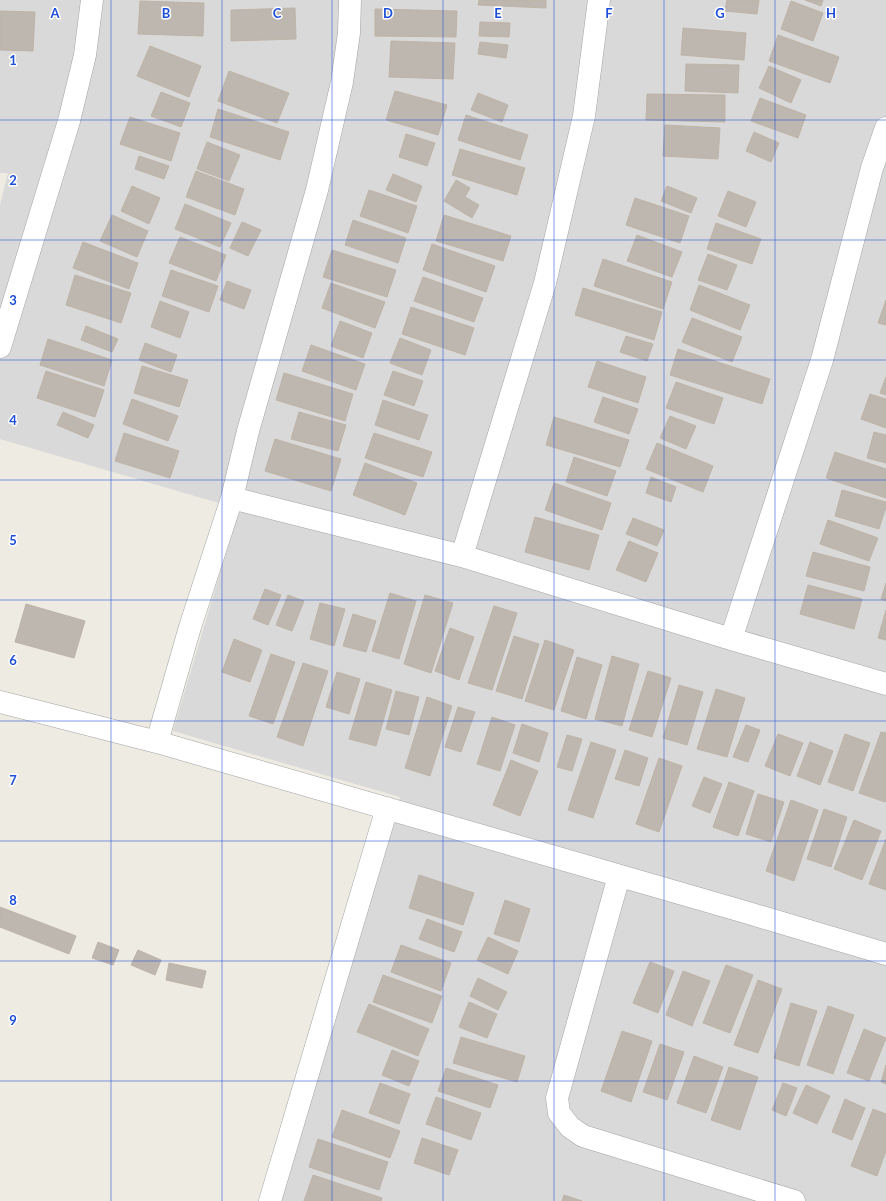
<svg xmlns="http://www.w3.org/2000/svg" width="886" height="1201" viewBox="0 0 886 1201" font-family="Lato,sans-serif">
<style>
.residential{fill:#dad9d9}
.building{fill:#bdb7af;stroke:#beb3a6}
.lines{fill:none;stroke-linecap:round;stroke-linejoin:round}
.street-casing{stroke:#a3a3a3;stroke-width:23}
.street{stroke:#fff;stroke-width:22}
.grid{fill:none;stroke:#1d4ed8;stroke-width:1;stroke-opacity:0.55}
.grid-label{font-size:13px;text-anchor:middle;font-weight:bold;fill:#1d4ed8;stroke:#fff;stroke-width:3;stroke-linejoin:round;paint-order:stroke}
</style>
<rect width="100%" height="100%" fill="#edebe2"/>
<path class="residential" d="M0,0H886V1201H281L400,797L173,731L239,509L0,439V205L8,173H0Z"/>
<path class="building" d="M479,0H546V8L478,5Z
M727,0H759L757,14L725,11Z
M805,0H823L821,6Z
M140,1L204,3L203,36L138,34Z
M791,1L823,13L813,41L781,29Z
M295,8L296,39L231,41V10Z
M375,9L457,11L456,37L375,36Z
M0,11L35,12L33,51L0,50Z
M480,22L510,23L509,37L479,36Z
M683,28L746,33L744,60L681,55Z
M778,35L839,57L830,83L769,61Z
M391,41L455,43L453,79L389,77Z
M480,42L508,45L506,58L478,54Z
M150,46L201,66L189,97L137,76Z
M686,64L739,65L738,93L685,91Z
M769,66L801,80L791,103L759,88Z
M229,71L289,93L277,123L218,101Z
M395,91L447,105L438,135L386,120Z
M161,92L190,103L181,127L151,116Z
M478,93L508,105L502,122L471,110Z
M647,94L725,95V122L646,120Z
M760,98L806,115L798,138L751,121Z
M218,109L289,132L280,160L210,137Z
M466,115L528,135L520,160L458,140Z
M130,117L180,133L171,161L120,144Z
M665,125L720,128L718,159L663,156Z
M754,132L779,143L771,162L746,151Z
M406,134L435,143L427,166L399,157Z
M207,142L240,155L229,181L197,169Z
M460,149L525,168L517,195L452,175Z
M139,156L169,166L164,179L135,169Z
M196,171L244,189L235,215L186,197Z
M393,174L422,186L416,202L386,190Z
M456,180L470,188L465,197L479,205L472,218L444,201Z
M132,186L160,198L149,224L121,211Z
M667,186L697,198L691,213L661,201Z
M369,190L417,206L408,233L360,216Z
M728,191L756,202L746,227L718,216Z
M635,198L689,216L680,243L626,225Z
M185,204L231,223L220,247L175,229Z
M112,215L148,231L137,257L100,241Z
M444,215L511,236L503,261L436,241Z
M353,220L406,238L398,263L345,245Z
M242,222L261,230L248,256L230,248Z
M716,223L761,239L752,264L707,249Z
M637,235L682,252L672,277L627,261Z
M180,237L226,255L216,281L169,263Z
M83,242L138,263L129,289L73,268Z
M432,244L495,266L486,292L423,270Z
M332,250L396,270L387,297L323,277Z
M708,254L737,265L727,290L698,280Z
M603,259L672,282L663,309L594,286Z
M171,270L218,286L209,312L162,296Z
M75,275L131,293L121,323L66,305Z
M423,277L483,298L474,322L414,301Z
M227,281L251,290L244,309L220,300Z
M331,283L385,302L375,328L322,308Z
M699,285L750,305L740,330L690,310Z
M583,288L662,312L654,340L575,315Z
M886,300V325L878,323Z
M160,301L189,312L180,338L151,327Z
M411,307L474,328L465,355L402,334Z
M692,318L742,337L732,362L682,342Z
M340,321L372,333L363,358L331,346Z
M86,326L118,339L112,352L81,340Z
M626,336L653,344L647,361L620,352Z
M400,338L431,350L422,375L390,363Z
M48,339L112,360L104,386L40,365Z
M145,343L177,355L171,372L139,360Z
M311,345L365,364L356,390L302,371Z
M678,349L770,379L762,404L670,375Z
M597,361L646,377L638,403L588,387Z
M142,366L188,380L179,407L134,393Z
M46,371L104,390L95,417L37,398Z
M393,371L423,381L414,406L384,395Z
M284,373L353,394L345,421L276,400Z
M886,377V395L880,393Z
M676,382L723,398L714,424L666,408Z
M870,394L886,399V428L861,419Z
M603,397L638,409L629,434L594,422Z
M132,399L178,416L168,441L123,424Z
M383,400L428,415L419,440L375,425Z
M63,412L94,425L88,438L57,425Z
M299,412L346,425L338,451L291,439Z
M670,416L696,426L686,449L660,438Z
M554,417L629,440L620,467L546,445Z
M874,432L886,435V463L867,458Z
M124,433L179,451L170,478L115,461Z
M374,433L432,452L423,477L365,458Z
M275,439L341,459L331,491L265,471Z
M657,443L713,466L703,492L646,469Z
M835,452L886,469V498L826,478Z
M574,457L616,471L607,496L566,482Z
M365,463L417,483L405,515L353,495Z
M651,477L676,487L671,502L646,493Z
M554,483L611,503L602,530L545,510Z
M842,490L886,502V507L879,529L835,516Z
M535,517L599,535L589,570L525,552Z
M633,518L664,530L657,546L626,534Z
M828,520L878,538L869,561L820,544Z
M629,541L658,553L646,582L616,570Z
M813,552L870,567L864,591L806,576Z
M886,583V601L881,599Z
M808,585L862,599L854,629L800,614Z
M265,589L281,595L268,625L253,619Z
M390,593L416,601L399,659L372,651Z
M288,595L304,601L292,631L276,625Z
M425,595L453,603L431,673L404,664Z
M320,603L345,609L334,646L310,639Z
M26,604L85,621L74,658L15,642Z
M494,606L517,613L492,690L468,683Z
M886,610V640L878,638Z
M353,614L376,621L366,652L343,646Z
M450,628L474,637L459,680L435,671Z
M514,636L539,644L522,699L496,691Z
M234,639L262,650L250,682L222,672Z
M545,640L574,650L554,710L525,701Z
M271,654L295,662L273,724L249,716Z
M612,656L639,664L622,726L595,719Z
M577,657L602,665L586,719L561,711Z
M303,663L328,671L303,746L277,737Z
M648,671L671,678L652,737L629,730Z
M337,672L360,679L349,714L326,707Z
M366,682L392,690L376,746L349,739Z
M679,685L703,692L687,745L663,738Z
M716,689L745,698L727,757L697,749Z
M396,691L419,697L409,735L386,729Z
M427,697L452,706L430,776L405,768Z
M458,707L475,712L461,752L445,747Z
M492,717L515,725L500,771L477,764Z
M522,724L548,733L539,762L513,753Z
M746,725L760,730L748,762L733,757Z
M881,732L886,733V800L885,802L859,793Z
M778,734L803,743L790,776L765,766Z
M845,734L870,743L853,791L828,782Z
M567,735L582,739L572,771L557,767Z
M591,742L616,750L593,818L568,810Z
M810,742L833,751L820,785L797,776Z
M625,750L648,758L639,786L615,779Z
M659,758L682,766L659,832L636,824Z
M511,760L538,771L520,816L493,805Z
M704,777L722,784L710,813L692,806Z
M729,782L754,791L738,836L713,827Z
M758,794L784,802L771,842L746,834Z
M791,800L818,810L794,881L766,871Z
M824,809L847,817L831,867L807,859Z
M854,820L881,831L862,880L834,869Z
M886,839V890L869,884Z
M419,875L474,893L463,925L409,908Z
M505,900L530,909L519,942L494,934Z
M0,907L76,936L69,954L0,927Z
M427,919L462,932L454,952L419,939Z
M488,937L518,951L508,974L477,960Z
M98,942L119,950L113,965L92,958Z
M401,945L451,963L441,991L391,972Z
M138,950L161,960L155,975L131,965Z
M650,962L674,971L658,1013L633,1003Z
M169,963L206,971L202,988L166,980Z
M726,965L753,975L730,1033L703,1023Z
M683,971L710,981L692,1026L666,1015Z
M383,975L442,996L432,1023L373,1002Z
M478,978L507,992L498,1010L470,996Z
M758,980L782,989L758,1053L734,1045Z
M469,1002L497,1014L487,1038L459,1027Z
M791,1003L817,1011L799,1066L774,1058Z
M369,1004L429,1029L418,1056L357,1032Z
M828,1006L854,1015L833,1074L807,1065Z
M864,1029L886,1038L869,1081L847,1073Z
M622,1031L652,1041L631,1102L601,1091Z
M461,1037L525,1056L517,1082L453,1063Z
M660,1044L684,1052L667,1100L643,1092Z
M392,1050L419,1061L409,1086L382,1075Z
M694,1056L723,1067L706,1113L677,1103Z
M886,1065V1084L881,1082Z
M729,1067L758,1077L740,1130L711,1120Z
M446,1068L498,1085L490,1108L438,1091Z
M380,1083L410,1094L399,1124L369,1113Z
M783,1083L797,1088L786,1116L772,1110Z
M806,1085L830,1096L817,1124L793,1113Z
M436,1097L481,1113L471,1140L426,1124Z
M845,1099L865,1108L852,1140L832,1132Z
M873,1109L886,1114V1151L877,1176L851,1166Z
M342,1110L400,1131L390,1158L332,1137Z
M422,1138L458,1150L449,1175L414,1163Z
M318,1139L388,1162L379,1190L309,1167Z
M313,1175L382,1198L381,1201H304Z
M564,1195L582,1201H562Z"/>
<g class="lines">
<defs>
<path id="street" d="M350,0L349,33L342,82L317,190L248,431L232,498L462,556L731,639L886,684
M0,347L69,121L85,55L92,0
M462,556L545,283L584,116L599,0
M731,639L822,360L872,168L886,128
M0,702L157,742L745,912L886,954
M157,742L190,627L232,498
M619,876L557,1098L559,1113L570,1127L583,1136L794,1201
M270,1201L387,808"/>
</defs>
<use href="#street" class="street-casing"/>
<use href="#street" class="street"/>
</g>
<path class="grid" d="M111,0V1201M222,0V1201M332,0V1201M443,0V1201M554,0V1201M664,0V1201M775,0V1201M0,120H886M0,240H886M0,360H886M0,480H886M0,600H886M0,721H886M0,841H886M0,961H886M0,1081H886"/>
<g class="grid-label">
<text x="55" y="18">A</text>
<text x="166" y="18">B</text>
<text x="277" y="18">C</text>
<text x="388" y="18">D</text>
<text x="498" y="18">E</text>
<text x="609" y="18">F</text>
<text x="720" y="18">G</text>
<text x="831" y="18">H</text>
<text x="13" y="65">1</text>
<text x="13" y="185">2</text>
<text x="13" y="305">3</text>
<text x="13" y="425">4</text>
<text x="13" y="545">5</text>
<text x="13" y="665">6</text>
<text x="13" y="785">7</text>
<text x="13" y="905">8</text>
<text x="13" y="1025">9</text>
</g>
</svg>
